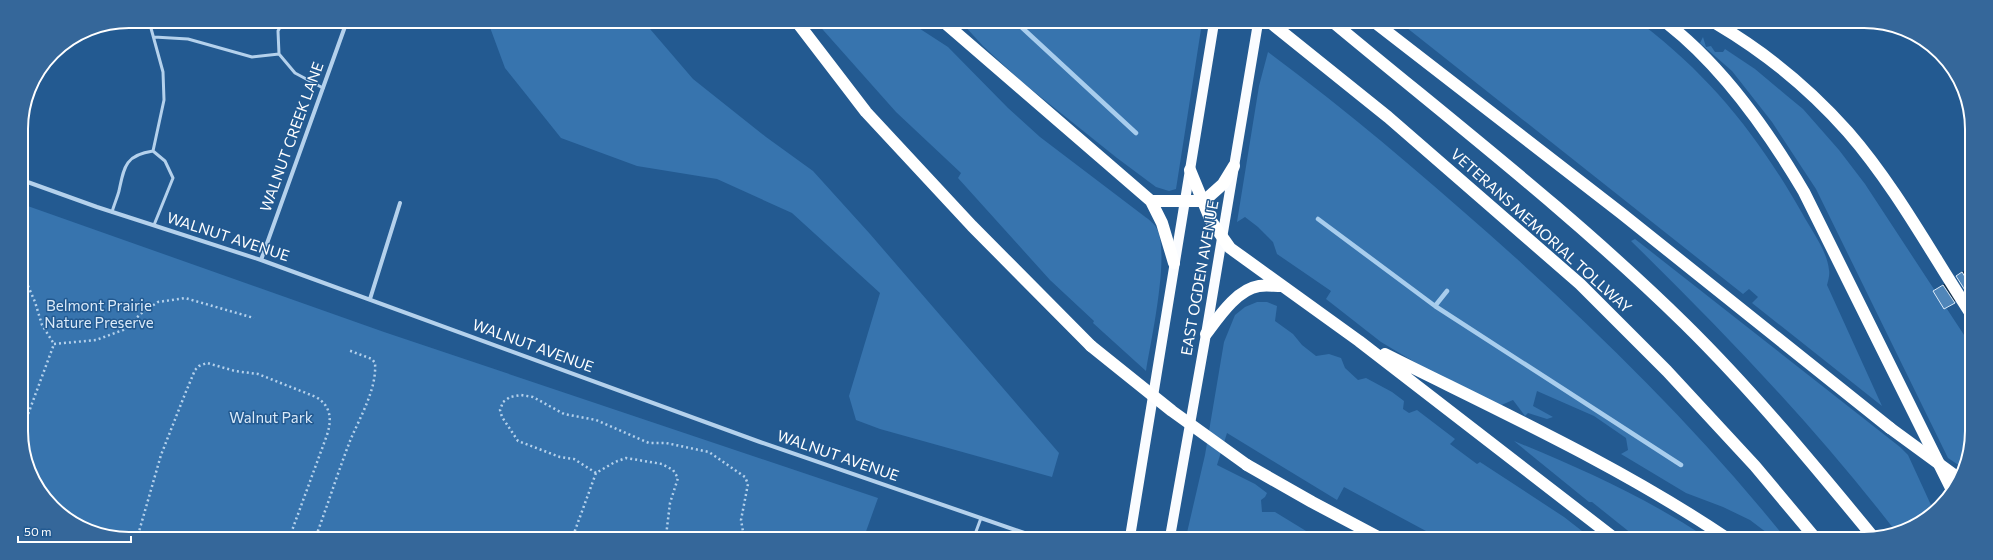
<svg xmlns="http://www.w3.org/2000/svg" width="1993" height="560" viewBox="0 0 1993 560" font-family="Commissioner,sans-serif">
<style>
.green{fill:#3774ae}
.shadow{fill:#0007}
.lines{fill:none;stroke-linecap:round;stroke-linejoin:round}
.stream{stroke:#a8cded;stroke-width:4.5}
.building{fill:#5086b9;stroke:#daeaf9}
.path{stroke:#b4d1ec;stroke-width:2.5;stroke-dasharray:2 3;stroke-linecap:butt}
.lane{stroke:#b4d1ec;stroke-width:3}
.street{stroke:#b4d1ec;stroke-width:4}
.primary{stroke:#fafcff;stroke-width:10}
.highway{stroke:#fff;stroke-width:12}
.highway-bridge{stroke:#fff;stroke-width:12}
.labels{text-anchor:middle;stroke-width:3;stroke-linejoin:round;paint-order:stroke}
.street-label{font-size:15px;fill:#fff;stroke:#235a91}
.park-label{font-size:15px;fill:#daeaf9;stroke:#235a91}
.rim{fill:none;stroke:#fff;stroke-width:2}
</style>
<rect width="100%" height="100%" fill="#235a91"/>
<path class="green" d="M488,22H644L693,79L766,137L813,171L870,234L1059,453L1052,477L880,429L856,420L849,396L880,293L792,213L717,179L637,166L561,138L505,68Z
M816,22L905,23L907,24L911,23L948,47L1008,108L1040,137L1144,216C1148,219 1155,224 1157,229C1170,255 1151,340 1146,371L1093,323L1094,321L1050,280L958,178L961,173L896,112Z
M962,23H1202L1176,189L1169,191L1156,187L1117,158L1022,82L983,46Z
M1402,24H1642C1712,78 1758,136 1802,213C1811,230 1827,250 1829,270C1830,275 1828,281 1827,285L1882,406L1752,303L1758,297L1749,289L1743,294Z
M1703,37L1706,47L1711,46L1715,52H1723L1725,49L1755,69L1786,95L1803,109L1839,150L1865,184L1966,338L1969,344L1968,459L1963,468L1948,458L1816,189L1772,122L1732,71L1700,43Z
M1268,52C1345,109 1418,171 1489,234C1596,329 1697,428 1786,539H1775L1750,520L1723,507L1686,493L1621,454L1628,450L1626,438L1594,416L1537,391L1533,406L1553,417L1547,419L1528,413L1525,416L1513,400L1499,406L1443,379L1381,342L1326,299L1331,291L1277,254L1273,242L1258,227L1245,217L1237,222L1259,86Z
M22,204L384,332L878,498L864,537L101,535L48,502L23,452Z
M1635,239L1900,447L1908,455L1931,505L1936,510L1935,512L1905,531L1897,533C1816,428 1725,333 1631,241Z
M1257,302H1267L1277,306L1275,321L1293,334L1302,345L1316,356L1329,354L1341,358L1345,368L1358,380L1366,378L1392,392L1404,401L1403,409L1409,413L1417,410L1455,439L1450,444L1477,464L1480,462L1564,517L1591,538H1439L1344,487L1337,500L1227,433L1217,465L1255,484L1267,493L1265,497L1261,500L1262,512H1275L1311,534L1335,538L1186,537L1205,455L1224,342L1235,315L1245,307Z
M1514,441C1580,468 1647,498 1707,538H1637L1592,502H1589Z"/>
<path class="shadow" d="M222,21H243L238,26Z
M1967,268L1969,271L1968,293L1957,277Z
M1947,282L1958,299L1954,302L1934,291Z"/>
<g class="lines">
<path class="stream" d="M1017,23L1136,133
M1318,219L1435,306L1681,465
M1435,306L1447,291"/>
</g>
<path class="building" d="M1962,272L1969,283V294L1968,295L1956,276Z
M1943,285L1955,303L1944,309L1933,291Z"/>
<g class="lines">
<path class="path" d="M22,272L35,302L42,325L54,344
M54,344L96,340L123,330L143,312L158,302L185,298L254,318
M23,428L54,344
M596,473L574,459L560,457L518,441L502,417L500,410L503,402L510,397L521,395L533,397L564,414L596,420L649,443H666L709,452L745,477L748,484L741,520L744,537
M138,535L161,455L185,394L195,370L199,366L207,363L235,371L258,374L316,397C331,406 332,419 327,435L290,536
M316,536C328,504 338,472 350,441C360,417 377,389 375,363L372,359L348,350
M573,536L596,473L615,462L626,458L662,464L673,470L678,478L670,503L666,536"/>
<path class="lane" d="M149,21L163,72L164,100L153,151
M154,37L188,39L252,57L279,54L295,73L323,88
M279,54L278,31L283,21
M112,212C114,205 117,198 119,191C124,167 125,155 153,151L165,161L173,178L154,225
M974,537L981,518"/>
<path class="street" d="M22,180L97,207L261,260L760,442L1036,537
M261,260L347,21
M370,299L400,203"/>
<path class="primary" d="M1130,537L1214,23
M1170,537L1206,334L1258,23"/>
<path class="highway" d="M797,22L866,112L972,226L1091,346
M945,23L1151,201L1162,223L1174,263
M1271,23L1388,117L1580,284L1667,371L1755,466L1816,539
M1334,23C1453,122 1575,216 1685,324C1753,391 1814,465 1874,538
M1377,24L1621,213L1890,428
M1668,24C1724,68 1768,131 1804,192L1951,488
M1717,24C1766,53 1810,89 1848,132C1895,186 1930,251 1969,311
M1190,170L1211,221L1230,248L1359,341L1614,538
M1151,201H1204L1223,184L1234,166
M1206,334C1218,318 1237,289 1259,286C1266,285 1274,286 1281,286
M1385,354C1501,412 1620,466 1728,539
M1247,465L1312,502L1380,538"/>
<path class="highway-bridge" d="M1091,346L1172,411L1247,465
M1890,428L1957,477"/>
</g>
<g class="labels">
<g class="street-label">
<text transform="translate(292 137) rotate(-70)" y="5">WALNUT CREEK LANE</text>
<text transform="translate(1541 231) rotate(42)" y="5">VETERANS MEMORIAL TOLLWAY</text>
<text transform="translate(228 237) rotate(18)" y="5">WALNUT AVENUE</text>
<text transform="translate(1200 278) rotate(-80)" y="5">EAST OGDEN AVENUE</text>
<text transform="translate(533 346) rotate(20)" y="5">WALNUT AVENUE</text>
<text transform="translate(838 456) rotate(19)" y="5">WALNUT AVENUE</text>
</g>
<g class="park-label">
<text x="99" y="311">Belmont Prairie<tspan x="99" dy="17">Nature Preserve</tspan></text>
<text x="271" y="423">Walnut Park</text>
</g>
</g>
<path d="M0 0H1993V560H0ZM129 28H1864A101 101 0 0 1 1965 129V431A101 101 0 0 1 1864 532H129A101 101 0 0 1 28 431V129A101 101 0 0 1 129 28Z" fill="#35679a" fill-rule="evenodd"/>
<path class="rim" d="M129 28H1864A101 101 0 0 1 1965 129V431A101 101 0 0 1 1864 532H129A101 101 0 0 1 28 431V129A101 101 0 0 1 129 28Z"/>
<path d="M18 536v6h113v-6" fill="none" stroke="#ffffff" stroke-width="2"/>
<text x="24" y="536" font-size="12" fill="#ffffff" stroke="#235a91" stroke-width="3" paint-order="stroke">50 m</text>
</svg>
